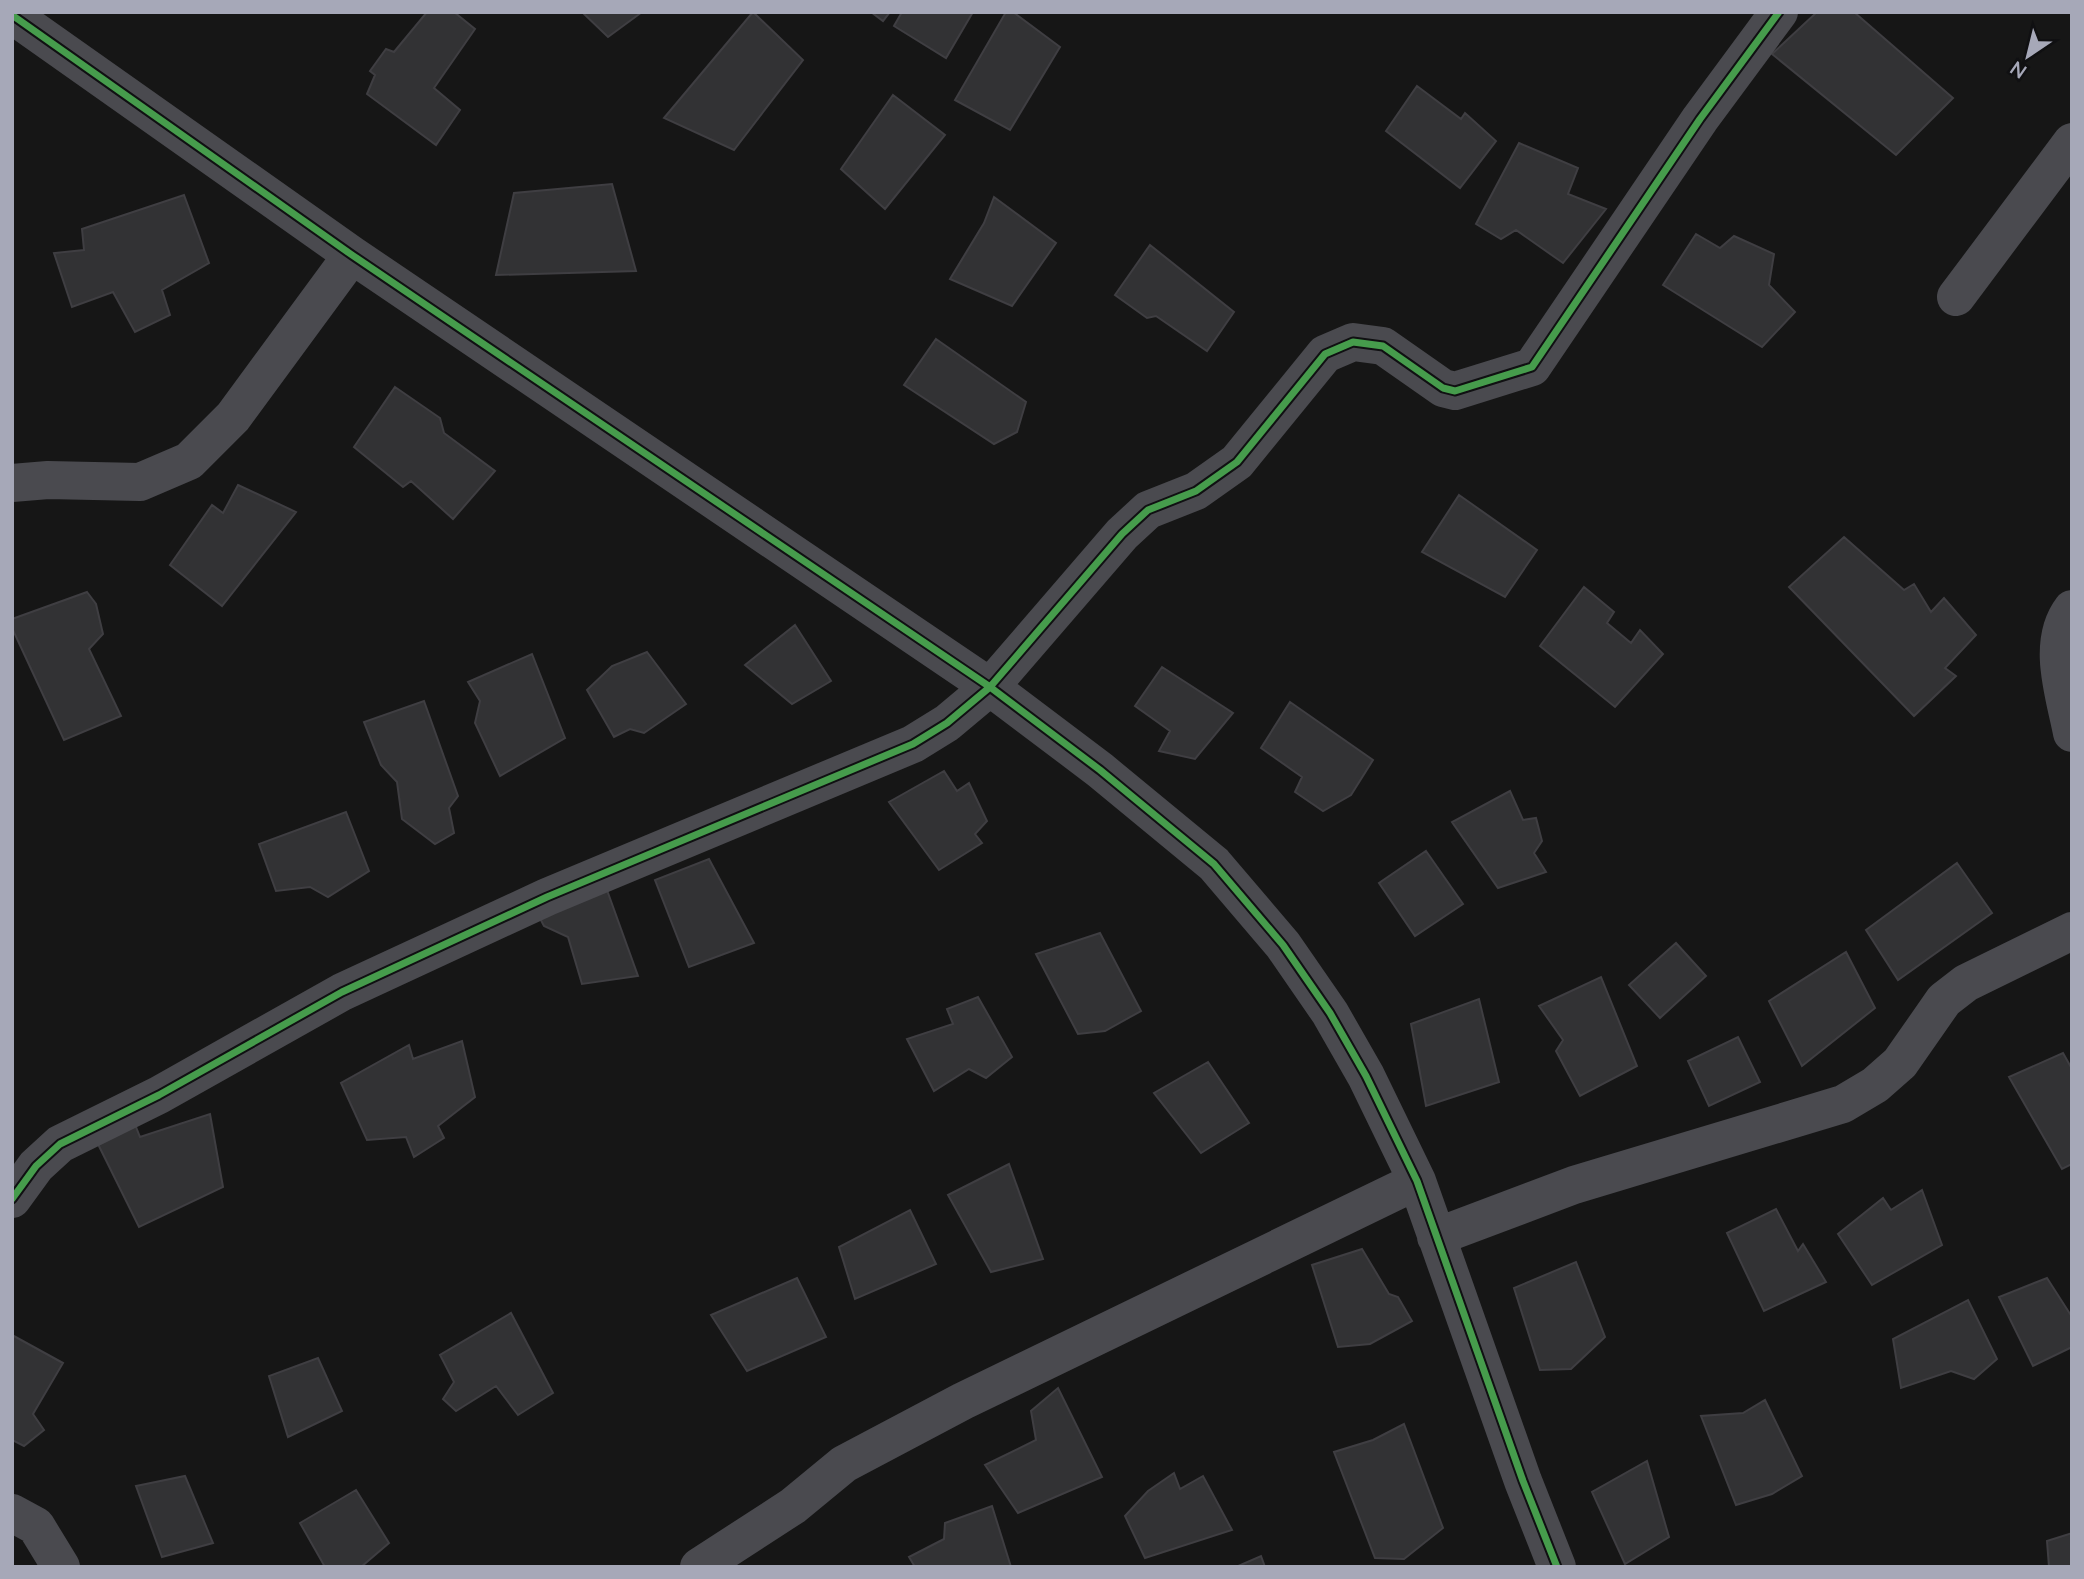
<svg xmlns="http://www.w3.org/2000/svg" width="2084" height="1579" viewBox="0 0 2084 1579" font-family="Lato,sans-serif">
<style>
.building{fill:#323234;stroke:#3f3e42;stroke-width:2}
.lines{fill:none;stroke-linecap:round;stroke-linejoin:round}
.minor{stroke:#4a4a4f;stroke-width:38}
.cycleway-casing{stroke:#101012;stroke-width:11}
.cycleway{stroke:#469c4c;stroke-width:7}
</style>
<rect width="100%" height="100%" fill="#161616"/>
<path class="building" d="M427,12H454L475,29L434,88L460,110L436,145L367,94L375,75L370,71L386,49L394,52Z
M582,12H642L608,37Z
M753,12L803,60L734,150L664,118Z
M871,12H890L883,21Z
M902,12H973L946,58L894,26Z
M1006,12H1013L1060,47L1010,130L955,100Z
M1817,12H1854L1953,98L1896,155L1772,54Z
M1417,86L1461,119L1465,113L1496,141L1460,188L1386,131Z
M893,95L945,135L885,209L841,169Z
M1519,143L1578,168L1568,194L1606,209L1563,263L1516,230L1501,239L1476,224Z
M612,184L636,271L496,275L514,193Z
M184,195L209,263L162,290L170,315L135,332L113,292L72,307L54,253L84,250L82,229Z
M994,197L1056,243L1012,306L950,279L984,223Z
M1696,234L1720,248L1734,236L1774,254L1769,285L1795,312L1762,347L1663,285Z
M1150,245L1234,312L1207,351L1156,316L1147,318L1115,295Z
M936,339L1026,402L1017,432L994,444L904,385Z
M395,387L440,418L444,433L495,471L453,519L411,481L403,487L354,447Z
M238,485L296,512L222,606L170,565L212,505L223,513Z
M1459,495L1537,550L1505,597L1422,552Z
M1844,537L1904,590L1914,584L1931,612L1944,598L1976,635L1945,668L1956,676L1914,716L1789,587Z
M1584,587L1614,612L1607,623L1631,643L1640,630L1663,654L1615,707L1540,646Z
M87,592L96,604L103,634L89,649L121,716L64,740L12,628V619Z
M795,625L831,681L792,704L745,665Z
M647,652L686,704L644,733L630,729L614,737L587,690L612,666Z
M532,654L565,738L500,776L475,723L480,701L468,682Z
M1162,667L1233,713L1195,759L1159,751L1170,731L1135,706Z
M424,701L458,796L449,808L454,833L435,844L402,819L397,782L381,765L364,722Z
M1290,702L1373,760L1351,795L1323,811L1295,792L1302,777L1261,748Z
M944,771L957,791L969,783L987,821L975,834L982,843L939,870L889,802Z
M1510,791L1523,820L1536,818L1542,841L1534,853L1546,872L1498,888L1452,822Z
M346,812L369,871L328,897L310,887L276,891L259,844Z
M1426,851L1463,904L1415,936L1379,883Z
M709,859L754,943L689,967L655,880Z
M1957,863L1992,913L1898,980L1866,930Z
M603,879L638,976L582,984L568,937L544,926L535,909Z
M1100,933L1141,1011L1105,1031L1078,1034L1036,954Z
M1676,943L1706,976L1660,1018L1629,985Z
M1846,952L1875,1008L1802,1066L1769,1001Z
M1601,977L1637,1066L1580,1096L1556,1051L1563,1040L1539,1006Z
M978,997L1012,1057L986,1078L969,1069L934,1091L907,1039L953,1024L947,1009Z
M1479,999L1499,1082L1426,1106L1411,1024Z
M1738,1037L1760,1082L1709,1106L1688,1061Z
M462,1041L475,1097L438,1126L444,1138L414,1157L406,1137L367,1140L341,1083L409,1045L413,1059Z
M2063,1053L2072,1069V1164L2062,1169L2009,1077Z
M1208,1062L1249,1123L1201,1153L1154,1093Z
M210,1114L223,1187L139,1227L93,1134L134,1122L140,1137Z
M1009,1164L1043,1259L991,1272L948,1195Z
M1922,1190L1942,1245L1872,1285L1838,1234L1883,1198L1891,1210Z
M1776,1209L1798,1251L1803,1244L1826,1282L1764,1311L1727,1233Z
M910,1210L936,1264L855,1299L839,1247Z
M1362,1249L1389,1294L1398,1297L1412,1321L1370,1344L1338,1347L1312,1265Z
M1576,1262L1605,1337L1571,1369L1540,1370L1514,1288Z
M797,1278L826,1337L747,1371L711,1315Z
M2047,1278L2072,1317V1347L2033,1366L1999,1297Z
M1968,1300L1997,1359L1974,1379L1951,1371L1901,1388L1893,1339Z
M511,1313L553,1393L518,1415L496,1386L456,1411L443,1399L454,1382L440,1355Z
M12,1335L63,1363L33,1414L44,1430L24,1446L12,1440Z
M318,1358L342,1411L288,1437L269,1376Z
M1058,1388L1102,1477L1018,1513L985,1465L1036,1440L1031,1411Z
M1765,1400L1802,1476L1772,1494L1736,1505L1701,1416L1743,1413Z
M1404,1424L1443,1528L1404,1559L1375,1558L1334,1452L1373,1440Z
M1647,1461L1669,1537L1625,1564L1592,1492Z
M1174,1473L1180,1489L1203,1476L1232,1530L1145,1558L1125,1516L1148,1491Z
M185,1476L213,1543L162,1557L136,1486Z
M356,1490L389,1543L361,1567H325L300,1523Z
M992,1506L1011,1567H915L909,1557L944,1539L945,1523Z
M2072,1533V1567H2049L2047,1541Z
M1261,1556L1265,1567H1236Z"/>
<g class="lines">
<path class="minor" d="M12,15L352,255L990,687L1100,770L1214,864L1283,945L1330,1013L1366,1076L1417,1181L1523,1481L1557,1567
M1956,297L2072,142
M12,483L48,480L140,482L189,461L233,417L352,255
M2072,609C2046,643 2065,696 2072,733
M12,1199L36,1166L60,1144L159,1095L342,992L547,897L913,744L947,723L990,687L1122,534L1148,510L1196,491L1237,462L1325,354L1353,342L1383,346L1443,388L1455,391L1532,367L1700,119L1779,12
M1436,1237L1574,1185L1843,1104L1875,1085L1900,1063L1944,1000L1966,983L2072,931
M12,1513L36,1526L61,1567
M699,1567L793,1506L844,1464L963,1401L1417,1181"/>
<defs>
<path id="cycleway" d="M12,15L352,255L990,687L1100,770L1214,864L1283,945L1330,1013L1366,1076L1417,1181L1523,1481L1557,1567
M12,1199L36,1166L60,1144L159,1095L342,992L547,897L913,744L947,723L990,687L1122,534L1148,510L1196,491L1237,462L1325,354L1353,342L1383,346L1443,388L1455,391L1532,367L1700,119L1779,12"/>
</defs>
<use href="#cycleway" class="cycleway-casing"/>
<use href="#cycleway" class="cycleway"/>
</g>
<rect width="2084" height="1579" fill="none" stroke="#a6a8b8" stroke-width="28"/>
<g transform="translate(2028 56) rotate(215)" stroke="#101012" stroke-width="5" paint-order="stroke">
<path d="M0-5L12 26L0 18L-12 26Z" fill="#a6a8b8"/>
<text y="-10" font-size="19" font-weight="bold" text-anchor="middle" fill="#a6a8b8">N</text>
</g>
</svg>
